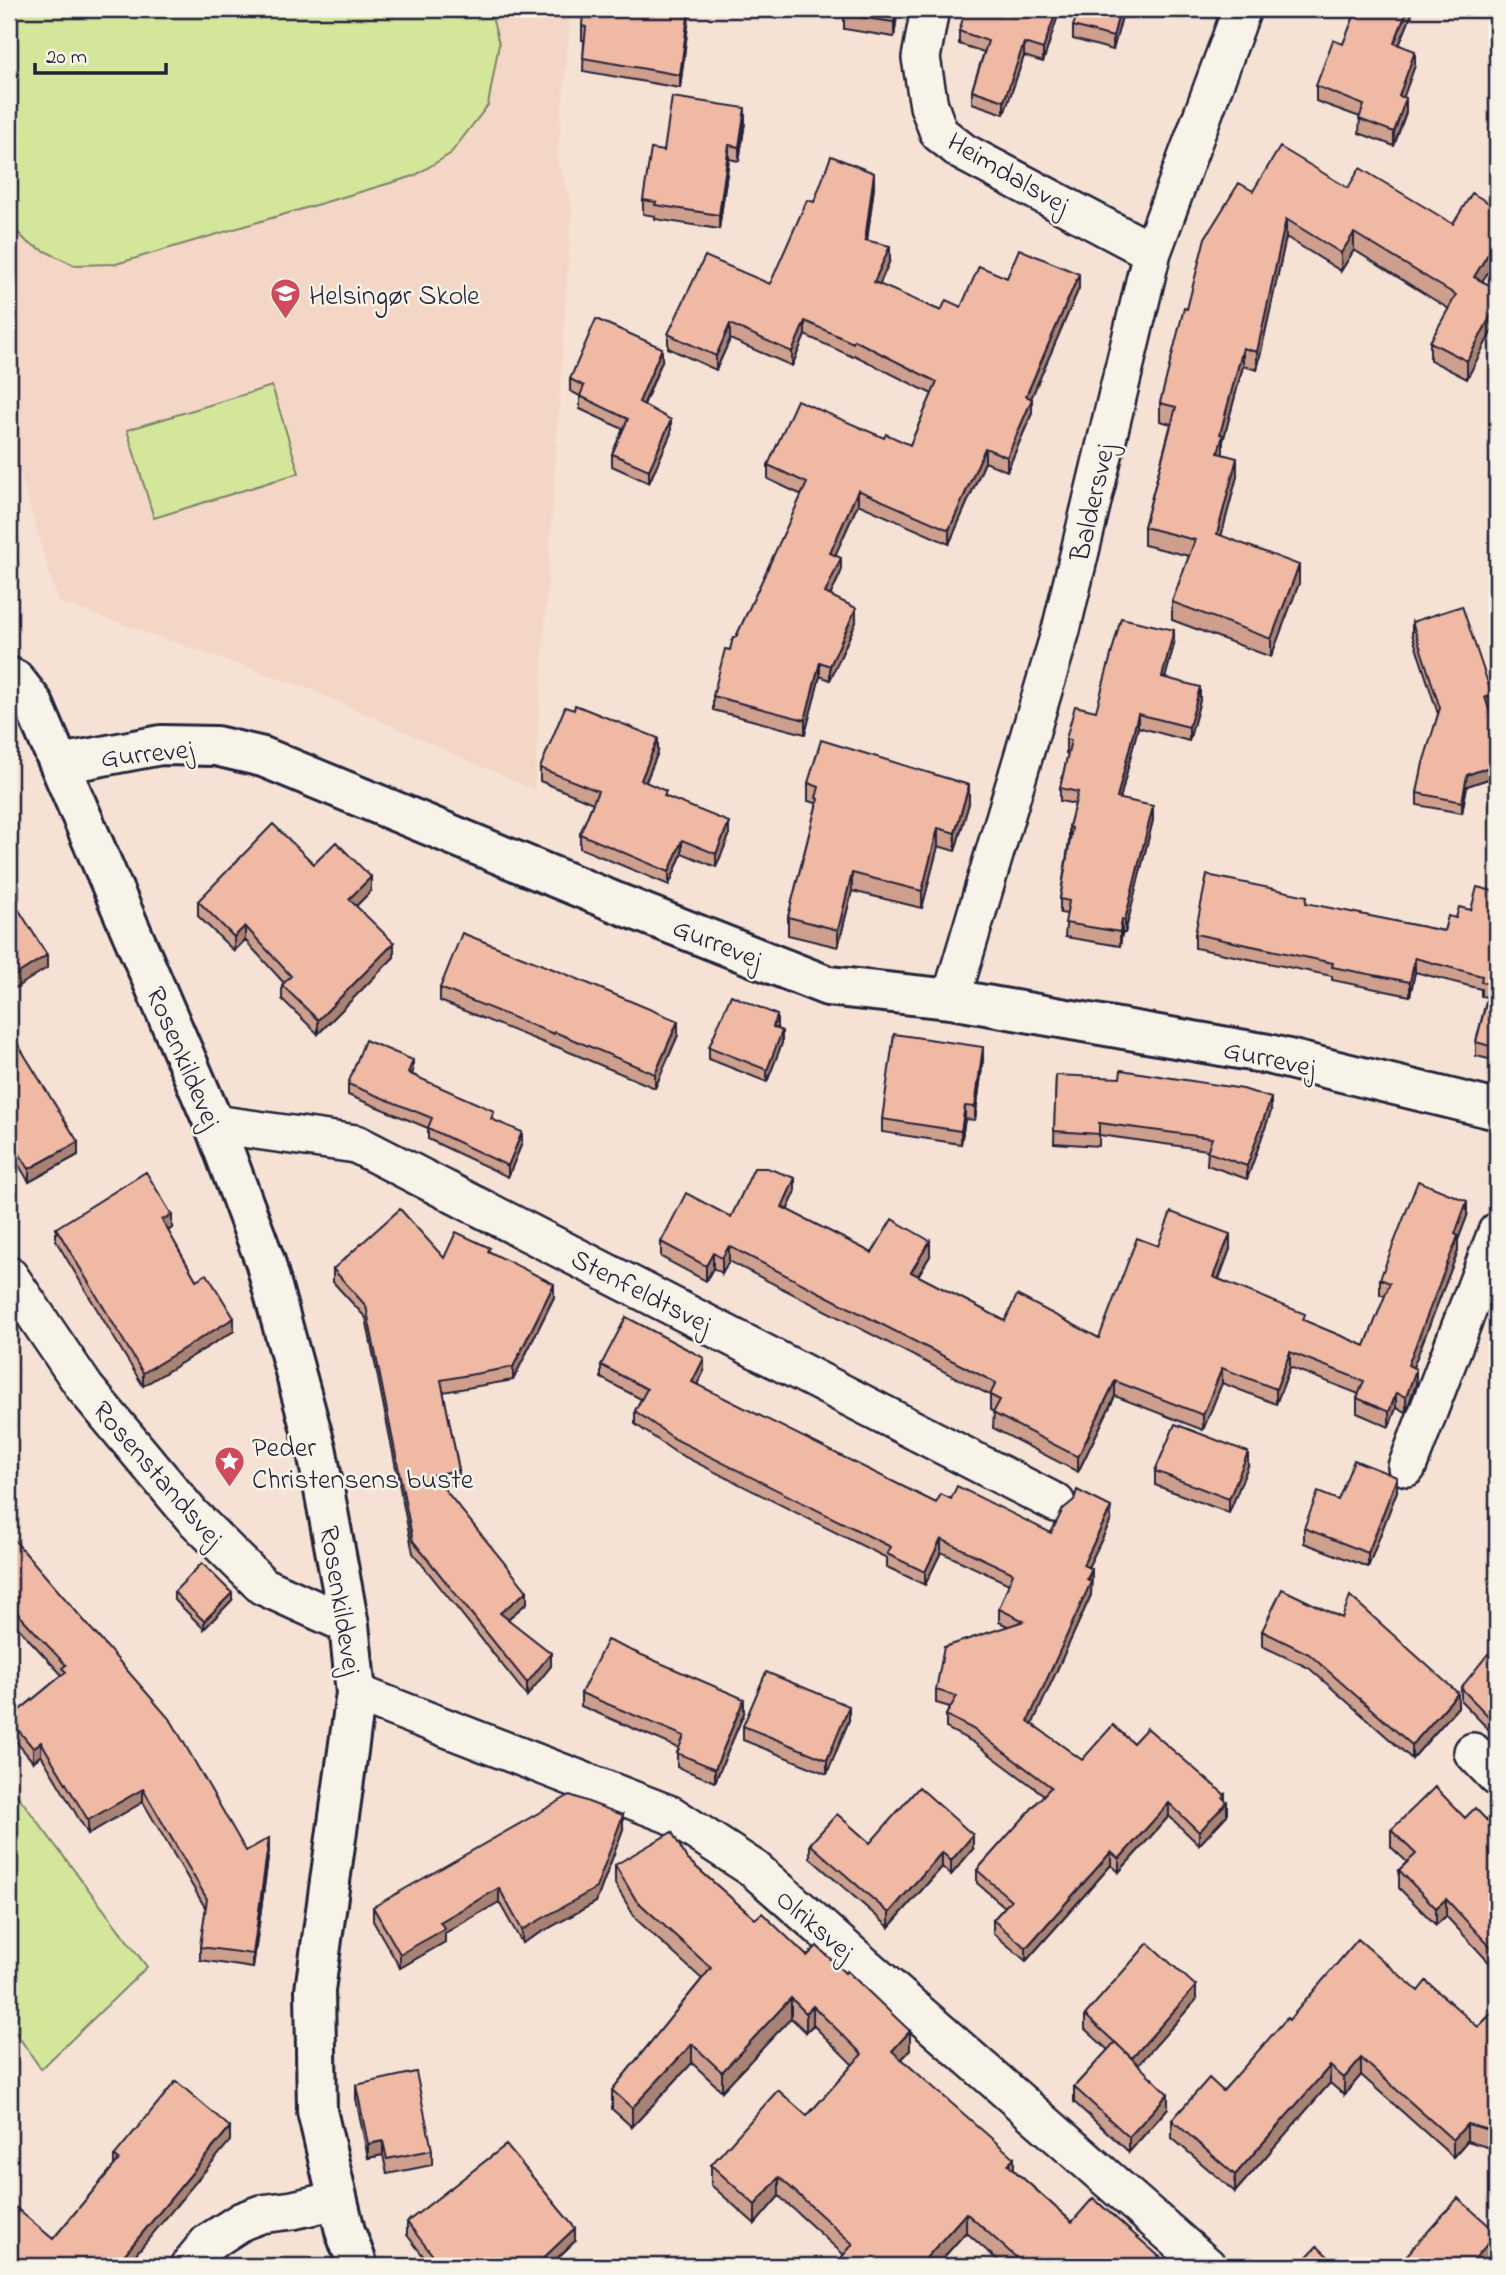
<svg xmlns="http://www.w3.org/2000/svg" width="1506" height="2275" viewBox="0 0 1506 2275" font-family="'Indie Flower',sans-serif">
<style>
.built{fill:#f4d6c6}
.green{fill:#d3e69a;stroke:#7a846a;stroke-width:2}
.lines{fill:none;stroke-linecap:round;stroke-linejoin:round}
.minor-casing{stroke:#22223b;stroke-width:42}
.tertiary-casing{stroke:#22223b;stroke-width:44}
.minor{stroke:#f7f3e8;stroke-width:37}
.tertiary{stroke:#f7f3e8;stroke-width:38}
.wall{fill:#ce9f8d;stroke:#22223b;stroke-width:2}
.shaded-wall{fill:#a88273;stroke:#22223b;stroke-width:2}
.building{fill:#f0b9a4;stroke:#22223b;stroke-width:2}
.labels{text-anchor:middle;stroke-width:5;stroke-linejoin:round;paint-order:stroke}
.street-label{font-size:28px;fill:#22223b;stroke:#f7f3e8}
.poi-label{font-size:28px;fill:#22223b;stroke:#f7f3e8;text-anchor:start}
</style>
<rect width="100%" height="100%" fill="#f5e2d4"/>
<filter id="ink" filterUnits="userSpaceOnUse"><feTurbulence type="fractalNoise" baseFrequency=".0143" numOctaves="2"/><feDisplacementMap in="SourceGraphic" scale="14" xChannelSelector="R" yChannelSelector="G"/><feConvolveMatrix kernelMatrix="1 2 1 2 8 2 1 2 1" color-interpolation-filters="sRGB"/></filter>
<g filter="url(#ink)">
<path class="built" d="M9,9H571L557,160L572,205L534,790L312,690L58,602L9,437Z"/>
<path class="green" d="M9,9H490L499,44L488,105L450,154L414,176L116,264L74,265L28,243L9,223Z
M272,386L299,473L154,518L127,430Z
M9,1784L147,1967L41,2069L9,2023Z"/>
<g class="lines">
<defs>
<path id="minor" d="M930,9L921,58L929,106L939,133L963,152L1152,252
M951,999L1061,630L1152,252L1242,9
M214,1124L356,1144L1056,1503
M9,1276L85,1388L192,1516L263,1586L349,1625
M1407,1467L1497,1232
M356,1693L671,1815L754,1869L1207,2266
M1473,1752L1497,1777
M189,2266L208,2243L242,2221L261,2214L293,2210L337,2200"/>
<path id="tertiary" d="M9,677L15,680L33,703L214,1124L265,1261L317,1452L349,1625L356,1693L315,1990L317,2111L345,2231L358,2266
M60,764L161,745L216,746L263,757L615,902L828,986L951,999L1268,1054L1497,1110"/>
</defs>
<use href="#minor" class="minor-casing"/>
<use href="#tertiary" class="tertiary-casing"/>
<use href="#minor" class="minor"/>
<use href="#tertiary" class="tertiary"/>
</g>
<path class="wall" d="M690,9L680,88L583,71L584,40H582V26Z
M898,9L894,37L844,29V15Z
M1060,9L1043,62L1024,56L1004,114L972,103V90L984,52L959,44V31Z
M1124,9L1113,50L1073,39V26Z
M1145,9H1163L1160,15Z
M1357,9H1414L1399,45L1415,65L1403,97L1406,112L1394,146L1359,133L1360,117L1316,101V86L1343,44Z
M745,122L739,161L729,159L719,229L655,219V216L643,214V200L664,151Z
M874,187L867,241L890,260L879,285L941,311L961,307L1007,278L1079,288L1031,398L1032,413L1007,471L985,462L949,544L858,504L835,555L841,572L830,596L856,622L830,680L820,676L805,734L713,710V696L730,650L802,495L768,479V465L884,438L910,445L932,394L854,355L853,357L805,335L792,366L730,339L716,370L668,348V334L770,284L814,202Z
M1348,188L1453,224L1497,208V257L1482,281L1467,379L1430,360V342L1449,309L1354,250L1341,271L1286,237L1257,370L1243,366L1223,441L1222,454L1237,476L1221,536L1299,583L1271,657L1172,620V602L1189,556L1144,545V527L1171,424L1160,421V403L1187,309L1253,191Z
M662,361L644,405L671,433L649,483L612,466V454L623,429L580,409V396L570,391V379Z
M1412,622L1492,707L1488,708L1497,735V776L1467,786L1462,813L1417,805V793L1438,714L1412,634Z
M1174,644L1165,678L1200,700L1189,741L1138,727L1120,799L1153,820L1125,933H1122L1120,946L1065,937L1067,914L1060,913V899L1069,841V827L1075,804L1060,801V788L1068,753H1066V739L1096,711Z
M658,752L646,782L666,796L729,836L716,867L682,853L669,885L580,848V834L593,803L540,781V768Z
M808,783L969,803L955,851L938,846L922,908L852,891L838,947L788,935V917L816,807V803L808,801Z
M314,864L371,891L356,906L394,957L318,1034L282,999V985L284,983L245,940L234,951L198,916V901Z
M1497,892V1061L1476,1056V1042L1487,997L1481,996V989L1415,972L1410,996L1332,980V976L1195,948V934L1307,904L1444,931L1456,918L1471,910Z
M440,988L678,1035L655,1088L555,1046L554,1047L440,1001Z
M777,1027V1029L782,1043L767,1082L709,1059V1047Z
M9,1030L78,1155L29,1182L9,1149Z
M983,1060L975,1120L965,1119L961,1144L882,1132V1119Z
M413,1071L412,1074L494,1120L522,1143L508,1177L428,1139V1128L348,1095V1084Z
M1056,1075L1271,1111L1247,1179L1207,1165L1208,1150L1099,1135V1146L1054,1143Z
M795,1193L787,1210L872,1253L930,1256L918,1276L1005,1321L1099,1338L1158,1246L1230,1249L1219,1279L1305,1321L1365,1346L1385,1296L1380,1294V1279L1467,1216L1458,1240V1251L1413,1367L1416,1384L1406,1412L1396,1408L1389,1427L1357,1413V1398L1359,1394L1290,1367L1276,1404L1222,1383L1203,1430L1115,1396L1078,1472L993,1428L994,1412L990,1410V1395L729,1261L722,1273L713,1268L706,1281L661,1257V1242Z
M56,1228H172L168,1231L196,1280L234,1331L143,1386L56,1241Z
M490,1252L554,1297L513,1380L443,1392L459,1470V1483L442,1486L527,1603L508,1619L551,1666L527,1696L413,1553L366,1318L333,1282V1269Z
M601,1365L704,1371L697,1385L936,1503L951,1499L1051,1533L1111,1520L1088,1567L1092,1569L1091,1595L1032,1724L1082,1760L1133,1743L1225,1800L1227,1815L1199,1845L1169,1816L1119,1872L1111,1865L1026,1961L993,1933V1920L1005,1907L977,1883V1870L1044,1795L973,1742L946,1728V1715L950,1707L936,1703V1690L1008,1626L999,1622V1609L1009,1584L941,1552L925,1585L887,1567V1558L675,1452L635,1424V1411L641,1399L601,1378Z
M1248,1466L1229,1513L1155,1485V1471Z
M1397,1491L1368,1567L1304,1543V1528L1338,1500Z
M9,1534L246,1851H269L253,1968L200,1960V1947L206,1909L143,1802L88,1834L41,1755L33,1762L9,1733V1719L62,1675L9,1618Z
M174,1592L232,1600L204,1629L174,1599Z
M1262,1631L1458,1707L1412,1759L1309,1668L1262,1646Z
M1497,1661V1738L1461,1701V1688Z
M581,1693L744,1713L715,1782L677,1767V1753L679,1748L581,1706Z
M849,1720L827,1774L743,1740V1726Z
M1465,1818L1497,1831V1971L1446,1916L1436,1925L1399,1888V1870L1407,1862L1391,1847V1830Z
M623,1829L596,1902L522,1943L499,1902L445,1933V1942L400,1968L373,1921V1907Z
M870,1843L973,1849L951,1875L942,1867L889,1927L810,1858V1844Z
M687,1859L755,1919L807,1956L910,2050L902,2059L1014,2170L1072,2222L1170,2266H1004L966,2232L936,2266H834L844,2255L779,2196L755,2224L711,2185V2165L807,2116L853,2065L813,2025L806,2032L791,2018L722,2091L692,2063L632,2127L612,2109V2090L702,1979L636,1919L615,1884V1865Z
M1418,1991L1478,2027L1497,2008V2150L1467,2141L1453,2157L1361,2075L1344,2095L1330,2083L1235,2192L1172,2138V2120L1223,2091L1289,2020Z
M1196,2000L1138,2065L1168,2108L1129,2152L1074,2102V2087L1108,2050L1085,2029V2015Z
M356,2085L432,2150V2165L387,2174L383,2155L368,2158L356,2099Z
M230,2141L53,2239L114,2166V2156Z
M407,2222L575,2241L549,2266H431L407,2235Z"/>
<path class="shaded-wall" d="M689,9H690L680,88V75Z
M896,9H898L894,37V22Z
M1057,9H1060L1043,62V49Z
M1120,9H1124L1113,50V37Z
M1408,9H1414L1394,57V43Z
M1024,43V56L1004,114V101Z
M1415,51V65L1399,110V96Z
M1406,98V112L1394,146V132Z
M745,108V122L739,161V147Z
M729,145V159L719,229V215Z
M874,173V187L865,254V240Z
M1286,219V237L1257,370V352Z
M1354,233V250L1341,271V253Z
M1497,239V257L1474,295V277Z
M890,246V260L874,297V282Z
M1079,274V288L1026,410V396Z
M1497,304V321L1467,379V361Z
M805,321V335L792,366V352Z
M730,324V339L716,370V356Z
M662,348V361L639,415V402Z
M1243,348V366L1223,441V452L1218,470V453L1220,434Z
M1032,399V413L1007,471V457Z
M671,420V433L649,483V470Z
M985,448V462L949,544V530Z
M1237,458V476L1217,552V534Z
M858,490V504L830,567V553Z
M841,558V572L825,607V593Z
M1299,565V583L1271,657V639Z
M856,608V622L830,680V666Z
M1174,630V644L1162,690V677Z
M820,662V676L805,734V720Z
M1200,687V700L1189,741V727Z
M1492,695V707L1485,709V697Z
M1138,714V727L1117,811V798Z
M658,738V752L641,793V780Z
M1497,764V776L1467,786L1462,813V802L1467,775Z
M969,785V803L955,851V833Z
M1153,806V820L1125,933V920Z
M729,822V836L716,867V854Z
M938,828V846L922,908V891Z
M682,840V853L669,885V872Z
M852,873V891L838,947V930Z
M371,877V891L349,913V899Z
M19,886V899L9,906V893Z
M1122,919V933L1120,946V932Z
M245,926V940L234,951V937Z
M394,943V957L318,1034V1020Z
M47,955V968L9,992V979Z
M1415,958V972L1410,996V982Z
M777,1015V1027L773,1039V1027Z
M678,1021V1035L655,1088V1074Z
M782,1031V1043L767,1082V1070Z
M983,1047V1060L975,1120V1107Z
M413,1060V1071L408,1084V1073Z
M1271,1098V1111L1247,1179V1166Z
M965,1106V1119L961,1144V1131Z
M522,1132V1143L508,1177V1166Z
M78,1142V1155L29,1182V1169Z
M795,1178V1193L782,1222V1207Z
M1467,1201V1216L1458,1240V1251L1408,1380V1365Z
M172,1215V1228L162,1234V1220Z
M1230,1234V1249L1213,1292V1277Z
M930,1241V1256L911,1287V1272Z
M729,1246V1261L722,1273V1258Z
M713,1253V1268L706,1281V1266Z
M554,1284V1297L513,1380V1367Z
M234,1318V1331L143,1386V1373Z
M1290,1352V1367L1276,1404V1389Z
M704,1358V1371L692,1395V1382Z
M1222,1368V1383L1203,1430V1415Z
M1416,1369V1384L1406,1412V1397Z
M1115,1381V1396L1078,1472V1457Z
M1396,1393V1408L1389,1427V1412Z
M1248,1452V1466L1229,1513V1499Z
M1397,1477V1491L1368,1567V1553Z
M1111,1507V1520L1083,1578V1565Z
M941,1539V1552L925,1585V1572Z
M1092,1569L1091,1595L1028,1734V1721Z
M527,1591V1603L500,1625V1613Z
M232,1593V1600L204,1629V1621Z
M551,1653V1666L527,1696V1683Z
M1458,1693V1707L1412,1759V1745Z
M744,1699V1713L715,1782V1769Z
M849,1706V1720L827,1774V1760Z
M41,1742V1755L33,1762V1748Z
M143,1789V1802L88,1834V1820Z
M1225,1795V1804L1227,1802V1815L1199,1845V1832Z
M1169,1803V1816L1119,1872V1859Z
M623,1815V1829L596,1902L522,1943V1930Z
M973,1835V1849L951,1875V1861Z
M269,1838V1851L253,1968V1954Z
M942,1852V1867L889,1927V1913Z
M1111,1852V1865L1026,1961V1948Z
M499,1888V1902L445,1933V1942L400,1968V1954L440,1922Z
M1446,1899V1916L1436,1925V1908Z
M1196,1986V2000L1132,2072V2058Z
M791,1998V2018L722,2091V2072Z
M813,2006V2025L806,2032V2013Z
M910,2031V2050L892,2070V2051Z
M692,2044V2063L632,2127V2108Z
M1361,2058V2075L1344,2095V2078Z
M1330,2066V2083L1235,2192V2175Z
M1168,2094V2108L1129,2152V2137Z
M1467,2124V2141L1453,2157V2140Z
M230,2127V2141L126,2266H115Z
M383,2141V2155L368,2158V2144Z
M1014,2158V2177L1008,2165Z
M779,2177V2196L755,2224V2205Z
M966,2213V2232L936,2266H919Z
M575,2228V2241L549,2266H535Z
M1494,2230L1493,2251L1479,2266H1468L1489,2235Z"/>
<path class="building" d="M583,9H689L680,75L583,58L586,27L582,26Z
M845,9H896L894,22L844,15Z
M966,9H1057L1043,49L1024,43L1004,101L972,90L988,41L959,31Z
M1079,9H1120L1113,37L1073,26Z
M1357,9H1408L1394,43L1415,51L1399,96L1406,98L1394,132L1359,119L1364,105L1316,86L1333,40L1343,44Z
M672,97L745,108L739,147L729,145L719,215L655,205L656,202L643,200L651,149L664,151Z
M1280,147L1348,188L1360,168L1453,224L1472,193L1497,208V239L1474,277L1497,289V304L1467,361L1430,342L1456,295L1354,233L1341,253L1286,219L1257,352L1243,348L1220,434L1223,435L1218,453L1237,458L1217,534L1299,565L1271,639L1172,602L1195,540L1144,527L1176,407L1160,403L1184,308L1187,309L1205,238L1239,183L1253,191Z
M831,156L874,173L865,240L890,246L874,282L941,311L946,300L961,307L979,266L1007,278L1019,249L1079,274L1026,396L1032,399L1007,457L985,448L949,530L858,490L830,553L841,558L825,593L856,608L830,666L820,662L805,720L713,696L725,649L730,650L733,637H736L807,483L768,465L797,400L884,438L886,434L910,445L937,382L854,340L853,343L805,321L792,352L730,324L716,356L668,334L705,256L770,284L807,200L814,202Z
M596,319L662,348L639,402L671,420L649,470L612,454L628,419L580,396L584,386L570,379Z
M1462,606L1492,695L1485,697L1497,735V764L1467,775L1462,802L1417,793L1423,763L1440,708L1412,622Z
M1121,618L1174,630L1162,677L1200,687L1189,727L1138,714L1117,798L1153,806L1125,920L1122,919L1120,932L1065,923L1069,901L1060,899L1072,828L1069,827L1078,792L1060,788L1071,740L1066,739L1075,706L1096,711Z
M575,705L658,738L641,780L666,791L664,796L729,822L716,854L682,840L669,872L580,834L598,791L540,768L565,707L574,710Z
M821,740L969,785L955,833L938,828L922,891L852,873L838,930L788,917L818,799L816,798L819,787L808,783Z
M273,824L314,864L336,842L371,877L349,899L394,943L318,1020L282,985L291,976L245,926L234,937L198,901Z
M9,871L19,886L9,893Z
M1207,875L1307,896L1306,903L1444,931L1448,916L1456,918L1459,907L1471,910L1477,887L1497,892V1048L1476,1042L1491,984L1481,982L1482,976L1415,958L1410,982L1332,967L1333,963L1195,934Z
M9,894L47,955L9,979Z
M462,933L568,975L678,1021L655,1074L555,1032L554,1034L440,988Z
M731,995L777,1015L773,1027L782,1031L767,1070L709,1047Z
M9,1030L78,1142L29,1169L9,1137Z
M894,1034L983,1047L975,1107L965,1106L961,1131L882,1119Z
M365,1040L413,1060L408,1073L494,1111L491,1119L522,1132L508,1166L428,1128L432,1118L348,1084Z
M1121,1070L1243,1089L1271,1098L1247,1166L1207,1152L1212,1138L1099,1123V1134L1054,1131L1056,1075L1120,1078Z
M754,1168H767L795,1178L782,1207L872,1253L892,1219L930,1241L911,1272L1005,1321L1017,1295L1099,1338L1137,1238L1158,1246L1171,1212L1230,1234L1213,1277L1305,1314L1303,1320L1365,1346L1390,1283L1380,1279L1418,1181L1467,1201L1455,1234L1458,1236L1408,1365L1416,1369L1406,1397L1396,1393L1389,1412L1357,1398L1364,1381L1290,1352L1276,1389L1222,1368L1203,1415L1115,1381L1078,1457L993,1413L1000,1400L990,1395L996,1383L729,1246L722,1258L713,1253L706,1266L661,1242L686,1193L731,1217Z
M146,1172L172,1215L162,1220L196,1280L207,1274L234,1318L143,1373L56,1228Z
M400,1209L444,1258L456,1232L490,1248L488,1251L554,1284L513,1367L441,1380L459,1470L433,1475L527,1591L500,1613L551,1653L527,1683L413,1541L366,1306L333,1269Z
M626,1317L704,1358L692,1382L936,1503L941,1494L951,1499L957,1486L1051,1533L1063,1509L1074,1500L1077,1490L1111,1507L1083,1565L1092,1569L1087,1579L1091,1582L1028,1721L1082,1760L1113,1725L1133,1743L1147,1728L1225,1795L1223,1798L1227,1802L1199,1832L1169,1803L1119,1859L1111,1852L1026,1948L993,1920L1011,1900L977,1870L1051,1787L973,1729L946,1715L957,1696L936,1690L944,1647L1024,1621L999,1609L1013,1573L941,1539L925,1572L887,1554L891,1547L675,1439L635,1411L647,1389L601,1365Z
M1175,1424L1248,1452L1229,1499L1155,1471Z
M1354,1460L1397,1477L1368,1553L1304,1528L1318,1492L1338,1500Z
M9,1534L172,1722L246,1851L269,1838L253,1954L200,1947L207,1899L143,1789L88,1820L41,1742L33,1748L9,1719L66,1672L62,1668L66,1665L9,1604Z
M202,1563L232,1593L204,1621L174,1592Z
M1282,1589L1342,1618L1350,1596L1458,1693L1412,1745L1309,1654L1262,1631Z
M607,1640L744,1699L715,1769L677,1753L684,1736L581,1693Z
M1488,1654L1497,1661V1725L1461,1688Z
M766,1672L849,1706L827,1760L743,1726Z
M919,1787L973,1835L951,1861L942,1852L889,1913L810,1844L837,1814L870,1843Z
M1435,1787L1465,1818L1475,1808L1497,1831V1954L1446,1899L1436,1908L1399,1870L1416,1854L1391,1830Z
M570,1795L623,1815L596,1888L522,1930L499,1888L440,1922L445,1929L400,1954L373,1907Z
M672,1832L687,1859L755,1919L762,1913L807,1956L817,1946L845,1973L847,1971L910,2031L892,2051L1014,2158L1008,2165L1072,2222L1093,2198L1170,2266H1026L966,2213L919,2266H834L853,2244L779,2177L755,2205L711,2165L778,2090L807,2116L862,2054L813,2006L806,2013L791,1998L722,2072L692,2044L632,2108L612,2090L711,1968L636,1900L615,1865Z
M1358,1939L1418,1991L1426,1981L1478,2027L1497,2008V2132L1467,2124L1453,2140L1361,2058L1344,2078L1330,2066L1235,2175L1172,2120L1209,2078L1223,2091L1287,2018L1289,2020Z
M1148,1943L1196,1986L1132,2058L1085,2015Z
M1115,2042L1168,2094L1129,2137L1074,2087Z
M416,2072L432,2150L387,2159L383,2141L368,2144L356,2085Z
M176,2081L230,2127L115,2266H9V2202L53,2239L119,2160L114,2156Z
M506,2145L575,2228L535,2266H441L407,2222Z
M1458,2198L1494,2230L1489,2235L1493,2238L1468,2266H1397Z
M1317,2246L1338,2266H1298Z"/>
</g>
<defs>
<symbol id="school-pin" viewBox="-11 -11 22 30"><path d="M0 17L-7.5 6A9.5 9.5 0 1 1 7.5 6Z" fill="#d1495b" stroke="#f7f3e8"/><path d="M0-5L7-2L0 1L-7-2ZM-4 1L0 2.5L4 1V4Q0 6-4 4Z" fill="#fff"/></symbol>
<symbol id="sight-pin" viewBox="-11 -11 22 30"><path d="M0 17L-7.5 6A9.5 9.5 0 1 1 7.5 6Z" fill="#d1495b" stroke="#f7f3e8"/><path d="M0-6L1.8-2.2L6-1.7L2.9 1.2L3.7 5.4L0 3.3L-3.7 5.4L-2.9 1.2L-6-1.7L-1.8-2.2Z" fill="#fff"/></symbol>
</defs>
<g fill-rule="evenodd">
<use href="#school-pin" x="268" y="276" width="35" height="47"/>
<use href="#sight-pin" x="212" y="1444" width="35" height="47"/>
</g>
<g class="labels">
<g class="street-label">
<text transform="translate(1009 172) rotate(30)" y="10">Heimdalsvej</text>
<text transform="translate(1091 502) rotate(-77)" y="10">Baldersvej</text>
<text transform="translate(147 752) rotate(-6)" y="10">Gurrevej</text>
<text transform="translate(718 942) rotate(22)" y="10">Gurrevej</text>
<text transform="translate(185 1057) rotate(67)" y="10">Rosenkildevej</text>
<text transform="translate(1270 1057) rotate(12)" y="10">Gurrevej</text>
<text transform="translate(642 1290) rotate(27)" y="10">Stenfeldtsvej</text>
<text transform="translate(159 1473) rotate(49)" y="10">Rosenstandsvej</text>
<text transform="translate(342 1600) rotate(81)" y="10">Rosenkildevej</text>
<text transform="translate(816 1924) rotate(41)" y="10">Olriksvej</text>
</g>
<g class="poi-label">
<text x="309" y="304">Helsingør Skole</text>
<text x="252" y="1456">Peder<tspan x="252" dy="32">Christensens buste</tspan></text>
</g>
</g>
<rect width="1506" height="2275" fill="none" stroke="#f7f3e8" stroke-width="35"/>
<rect x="18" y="18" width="1471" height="2240" fill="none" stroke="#22223b" stroke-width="2.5" filter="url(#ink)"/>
<path d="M35 63v10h131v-10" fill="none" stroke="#22223b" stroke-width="3.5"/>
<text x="46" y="63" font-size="21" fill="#22223b" stroke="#f7f3e8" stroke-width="5" paint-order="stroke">20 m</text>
</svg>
